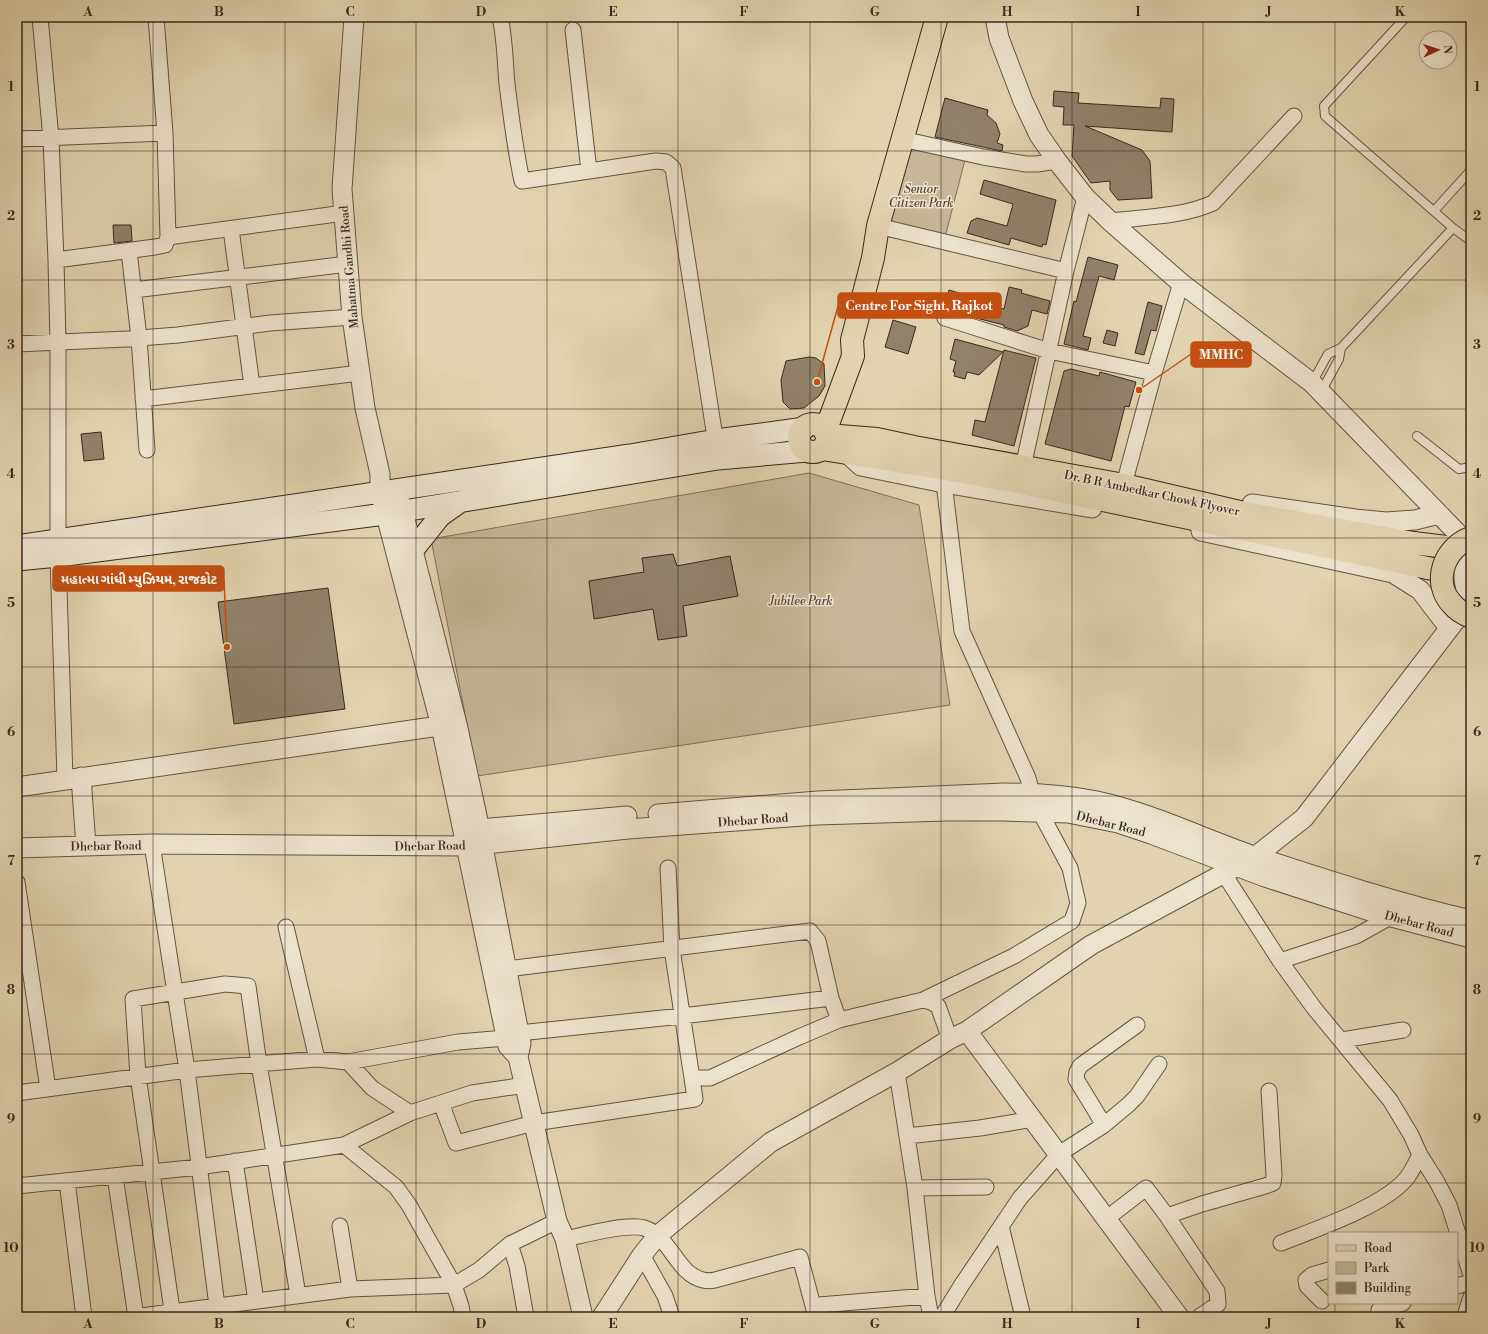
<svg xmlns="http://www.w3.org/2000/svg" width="1488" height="1334" viewBox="0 0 1488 1334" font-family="'Libre Bodoni','Noto Sans Gujarati',serif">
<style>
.park{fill:#c5b797;stroke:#7e705a}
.building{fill:#90826a;stroke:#37291e}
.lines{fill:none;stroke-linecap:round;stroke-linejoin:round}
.service-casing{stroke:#625442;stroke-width:10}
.minor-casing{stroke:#625442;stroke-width:17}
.tertiary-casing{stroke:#625442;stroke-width:21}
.secondary-casing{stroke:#37291e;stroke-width:23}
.primary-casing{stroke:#37291e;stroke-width:24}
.service{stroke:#ece3cc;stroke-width:8}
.minor{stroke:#ece3cc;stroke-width:15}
.tertiary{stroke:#ece3cc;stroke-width:19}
.secondary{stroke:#ece3cc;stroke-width:21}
.primary{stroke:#e2d4b0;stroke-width:22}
.primary-bridge-casing{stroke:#37291e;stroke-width:24;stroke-linecap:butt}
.primary-bridge{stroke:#e2d4b0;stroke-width:22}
.grid{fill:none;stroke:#37291e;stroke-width:1;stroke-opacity:0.55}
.labels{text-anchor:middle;stroke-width:3;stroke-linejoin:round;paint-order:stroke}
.park-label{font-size:12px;font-style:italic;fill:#534536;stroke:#ece3cc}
.street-label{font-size:12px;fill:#37291e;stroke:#ece3cc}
.leader{fill:none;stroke:#c54f10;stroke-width:1.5}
.callout-dot{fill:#c54f10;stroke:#ece3cc;stroke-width:1.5}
.callout{fill:#c54f10;stroke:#c54f10;stroke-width:1.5}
.callout-label{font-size:13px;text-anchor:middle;font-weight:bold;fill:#fff}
.neatline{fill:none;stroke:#37291e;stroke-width:1.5}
.grid-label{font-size:13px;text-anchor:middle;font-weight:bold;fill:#37291e}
</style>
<rect width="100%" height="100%" fill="#e2d4b0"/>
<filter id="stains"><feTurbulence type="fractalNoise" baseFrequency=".005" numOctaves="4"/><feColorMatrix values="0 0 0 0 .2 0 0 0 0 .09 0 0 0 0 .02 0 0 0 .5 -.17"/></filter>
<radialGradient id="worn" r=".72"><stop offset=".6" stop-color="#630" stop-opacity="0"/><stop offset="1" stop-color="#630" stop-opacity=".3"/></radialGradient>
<path class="park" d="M902,139L966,156L944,241L878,226Z
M809,473L919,505L950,705L477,776L431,539Z"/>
<path class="building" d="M1054,91L1079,93L1078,103L1160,108L1161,98L1174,99L1172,132L1085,126L1142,150L1150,161L1152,198L1118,200L1110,190V181L1091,183L1072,156L1074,125H1063L1064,107L1053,106Z
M945,98L988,110L987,115L996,123L1000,134L997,143L1003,145L1002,151L935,137Z
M984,180L1056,200L1046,245L1043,244L1042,247L1011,238L1009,245L967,233L971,221L977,218L1007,226L1013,204L980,194Z
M113,225H131L132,241L114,243Z
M1088,257L1118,265L1114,280L1099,276L1083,336L1091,338L1088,350L1064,344L1074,301L1076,302Z
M1009,287L1022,290L1021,293L1050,301L1047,314L1032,310L1028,326L1017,331L1004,327V325L972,317L962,314V312L944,306L949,290L966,295L965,300L976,305L988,308L992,306L1004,309Z
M1148,302L1162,306L1156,331L1151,330L1144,355L1135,353Z
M893,320L916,327L908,354L885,347Z
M1107,330L1118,333L1115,346L1103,343Z
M955,339L1003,352L979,375L967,372L965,379L954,376L955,372H953L956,361L950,359Z
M1004,350L1036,358L1014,446L972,435L975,420L985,422Z
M809,357L816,358L824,364L825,386L819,396L804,408L790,409L783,402L781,380L786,361Z
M1071,369L1099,376L1100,372L1136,382L1129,407L1125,406L1111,461L1045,444L1064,371Z
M101,432L104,459L84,461L81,434Z
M673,554L677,566L730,556L738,596L683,606L687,636L658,640L653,609L594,619L589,581L644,572L642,558Z
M328,588L345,709L234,724L218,602Z"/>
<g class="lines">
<defs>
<path id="service" d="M1406,17L1324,106L1325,116L1453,228L1471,241
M1434,211L1471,170
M1312,383L1328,354L1341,348L1453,228
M1321,392L1339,359L1341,348
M1417,436L1459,469L1471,467"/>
<path id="minor" d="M40,17L51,139L56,260L58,343V556L65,779
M500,17C505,39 505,62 507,84C511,116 515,149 522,181L656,161L666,162L673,168L717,450
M573,30L589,171
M17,139L165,133
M902,139L983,157L1026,164H1037L1057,161
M1110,221C1144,217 1182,217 1213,203L1294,116
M878,226L1066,271
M231,229L252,386
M168,237L344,213
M129,251L139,338L147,450
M56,260L155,247L165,245L168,237L165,133L156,17
M134,290L348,264
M945,318L1049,351L1154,373
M17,344L126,339L178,335L270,323L352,317
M143,399L360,373
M1025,458L1066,271L1085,197
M1126,477L1154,373L1181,283
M152,844L187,1070L217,1306
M668,868L672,949L692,1078H710L799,1037L839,1020L923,1000L931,1002L938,1006L950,1039
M1224,874L1280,961L1314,1008L1390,1100L1411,1135L1420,1155C1416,1162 1412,1172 1406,1179C1382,1207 1316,1229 1281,1243
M17,882L48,1089
M286,927L317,1059
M1280,961L1356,936L1392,916
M507,969L810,931L818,941L831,998L839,1020
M923,1000L1014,956L1072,921L1078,903L1070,868L1040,812L1032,793L1028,778L962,631L944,483
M519,1033L682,1016L831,998
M1342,1040L1403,1030
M348,1062L372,1088L410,1113
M897,1072L915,1188L927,1296L931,1317
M17,1093L187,1070L317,1059L348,1062L458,1042L506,1038
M441,1103L456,1143L534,1123L695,1099L692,1078
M1104,1125L1076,1079L1077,1072L1080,1066L1137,1025
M907,1136L980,1128L1033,1119
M344,1145L410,1113L472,1093L525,1085
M1420,1155L1437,1182L1449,1205L1471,1275
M235,1161L256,1301
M115,1176L136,1317
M67,1181L84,1317
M17,1186L199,1167L344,1145L396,1187L409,1205L454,1285L461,1306L463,1317
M915,1188L986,1187
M1167,1216L1202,1204L1265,1186L1273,1183L1274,1175L1269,1091
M1106,1219L1146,1188L1167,1216L1217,1291L1218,1304L1199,1317
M340,1226L350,1289
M1001,1226L1023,1317
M565,1239C584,1235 627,1223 644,1228C671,1236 676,1274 703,1280C707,1281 711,1281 715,1280L800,1257L816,1317
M510,1244L517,1266L526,1317
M642,1255L665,1296L672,1317
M1457,1286L1471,1282
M1322,1301L1307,1286L1306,1280L1312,1275L1329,1270
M1379,1310L1403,1303
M815,1311L819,1305L927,1296
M133,1317L350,1289L454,1285L479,1270L510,1244L557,1221
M173,1317L138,1076L133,999L225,984L248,986L259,1064L298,1295
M942,1317L961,1286L1020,1198L1059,1154L1104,1125L1128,1105L1137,1096L1159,1064
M1467,1317L1466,1312L1471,1297"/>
<path id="tertiary" d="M354,17L342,189L352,317L365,408L380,474V492L441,726L508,1046L518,1057
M995,17L999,38L1023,101L1039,135L1057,161L1085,197L1110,221L1181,283L1312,383L1469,545L1471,546
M851,457L861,466L944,483L1092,508
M398,497L403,511L457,724L477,816L519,1033L521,1043L518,1057L557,1221L565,1239L583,1317
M1252,504L1355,519L1386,522L1415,520L1439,514
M1201,531L1393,573L1420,590L1449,628
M1471,535C1464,561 1459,578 1471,603
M81,777L86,846
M17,787L453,724
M658,814L818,801L1004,793C1035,793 1067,795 1097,801C1152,813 1204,839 1257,857C1327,880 1398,903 1471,920
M463,831L479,829L627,816
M17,848L152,844L466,846L628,829L817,815L946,811H1004L1068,813L1118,823L1151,834L1265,877L1373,912L1471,938
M967,1031L1179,1317
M602,1317L642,1255L658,1235L771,1142L897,1072L950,1039L967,1031L1091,945L1256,856L1304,818L1455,621L1471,606"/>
<path id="secondary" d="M17,546L630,455L716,440L805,428
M413,550L440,516L457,504
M17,560L58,556L385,514L718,459L807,451"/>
<path id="primary" d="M799 438a14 14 0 1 1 28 0a14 14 0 1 1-28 0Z
M825,432L853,356L852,340L873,258L878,226L937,17
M827,435L877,439L914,447L1124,485L1244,513L1414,543L1454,548
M822,449L946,469L1017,482L1442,571"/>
</defs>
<use href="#service" class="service-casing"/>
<use href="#minor" class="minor-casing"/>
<use href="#tertiary" class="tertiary-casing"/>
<use href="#secondary" class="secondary-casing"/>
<use href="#primary" class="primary-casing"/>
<use href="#service" class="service"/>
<use href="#minor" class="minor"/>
<use href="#tertiary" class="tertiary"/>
<use href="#secondary" class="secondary"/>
<use href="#primary" class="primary"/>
<defs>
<path id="primary-bridge" d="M1471,538C1444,547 1431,583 1453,605C1458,611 1464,614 1471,617"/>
</defs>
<use href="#primary-bridge" class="primary-bridge-casing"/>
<use href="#primary-bridge" class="primary-bridge"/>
</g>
<path class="grid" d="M153,17V1317M285,17V1317M416,17V1317M547,17V1317M678,17V1317M810,17V1317M941,17V1317M1072,17V1317M1203,17V1317M1335,17V1233M17,151H1471M17,280H1471M17,409H1471M17,538H1471M17,667H1471M17,796H1471M17,925H1471M17,1054H1471M17,1183H1471M1335,1303V1317"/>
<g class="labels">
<g class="park-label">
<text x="921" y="193">Senior<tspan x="921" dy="14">Citizen Park</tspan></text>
<text x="801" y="605">Jubilee Park</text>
</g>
<g class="street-label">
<text transform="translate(349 267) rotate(-95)" y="4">Mahatma Gandhi Road</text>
<text transform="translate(1152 493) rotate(12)" y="4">Dr. B R Ambedkar Chowk Flyover</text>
<text transform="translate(753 820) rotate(-4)" y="4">Dhebar Road</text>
<text transform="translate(1111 824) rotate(14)" y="4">Dhebar Road</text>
<text transform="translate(106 846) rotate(-1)" y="4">Dhebar Road</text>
<text transform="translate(430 846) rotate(-1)" y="4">Dhebar Road</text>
<text transform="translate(1419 924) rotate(15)" y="4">Dhebar Road</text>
</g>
</g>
<path class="leader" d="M817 382L838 306M1139 390L1191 354M227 647L224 579"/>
<g class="callout-dot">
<circle cx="817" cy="382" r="4"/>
<circle cx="1139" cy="390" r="4"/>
<circle cx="227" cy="647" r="4"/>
</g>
<g class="callout">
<rect x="838" y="293" width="163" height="25" rx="4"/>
<rect x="1191" y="342" width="60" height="25" rx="4"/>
<rect x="53" y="566" width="171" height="25" rx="4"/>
</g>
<g class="callout-label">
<text x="919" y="310">Centre For Sight, Rajkot</text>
<text x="1221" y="359">MMHC</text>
<text x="139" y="584">મહાત્મા ગાંધી મ્યુઝિયમ, રાજકોટ</text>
</g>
<rect width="1488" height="1334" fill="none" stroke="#e2d4b0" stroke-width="44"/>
<rect x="1328" y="1232" width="130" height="72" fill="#ece3cc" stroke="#a49986"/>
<rect x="1336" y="1245" width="20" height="6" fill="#e2d4b0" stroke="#a49986"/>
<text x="1364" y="1252" font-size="12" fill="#37291e">Road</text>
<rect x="1336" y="1262" width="20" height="12" fill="#c5b797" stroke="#a49986"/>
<text x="1364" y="1272" font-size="12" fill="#37291e">Park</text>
<rect x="1336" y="1282" width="20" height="12" fill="#90826a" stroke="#a49986"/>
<text x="1364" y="1292" font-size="12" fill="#37291e">Building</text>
<g transform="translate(1438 50) rotate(87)"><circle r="19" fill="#ece3cc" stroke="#a49986"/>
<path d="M0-3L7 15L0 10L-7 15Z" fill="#8f2418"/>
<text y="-6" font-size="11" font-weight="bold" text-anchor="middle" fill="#37291e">N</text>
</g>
<rect x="22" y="22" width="1444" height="1290" class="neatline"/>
<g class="grid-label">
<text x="88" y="16">A</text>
<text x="219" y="16">B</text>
<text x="350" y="16">C</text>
<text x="481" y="16">D</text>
<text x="613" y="16">E</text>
<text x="744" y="16">F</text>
<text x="875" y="16">G</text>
<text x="1007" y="16">H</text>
<text x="1138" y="16">I</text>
<text x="1269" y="16">J</text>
<text x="1400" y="16">K</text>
<text x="11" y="91">1</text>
<text x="1477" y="91">1</text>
<text x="11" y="220">2</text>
<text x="1477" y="220">2</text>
<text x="11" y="349">3</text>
<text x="1477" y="349">3</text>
<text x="11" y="478">4</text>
<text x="1477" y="478">4</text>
<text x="11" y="607">5</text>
<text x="1477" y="607">5</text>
<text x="11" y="736">6</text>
<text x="1477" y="736">6</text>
<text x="11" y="865">7</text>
<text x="1477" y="865">7</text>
<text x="11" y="994">8</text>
<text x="1477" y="994">8</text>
<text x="11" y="1123">9</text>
<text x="1477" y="1123">9</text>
<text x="11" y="1252">10</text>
<text x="1477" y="1252">10</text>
<text x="88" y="1328">A</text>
<text x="219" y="1328">B</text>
<text x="350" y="1328">C</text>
<text x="481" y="1328">D</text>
<text x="613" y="1328">E</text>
<text x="744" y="1328">F</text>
<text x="875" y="1328">G</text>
<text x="1007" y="1328">H</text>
<text x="1138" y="1328">I</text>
<text x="1269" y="1328">J</text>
<text x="1400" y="1328">K</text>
</g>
<rect width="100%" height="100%" filter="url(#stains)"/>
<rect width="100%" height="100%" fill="url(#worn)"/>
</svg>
